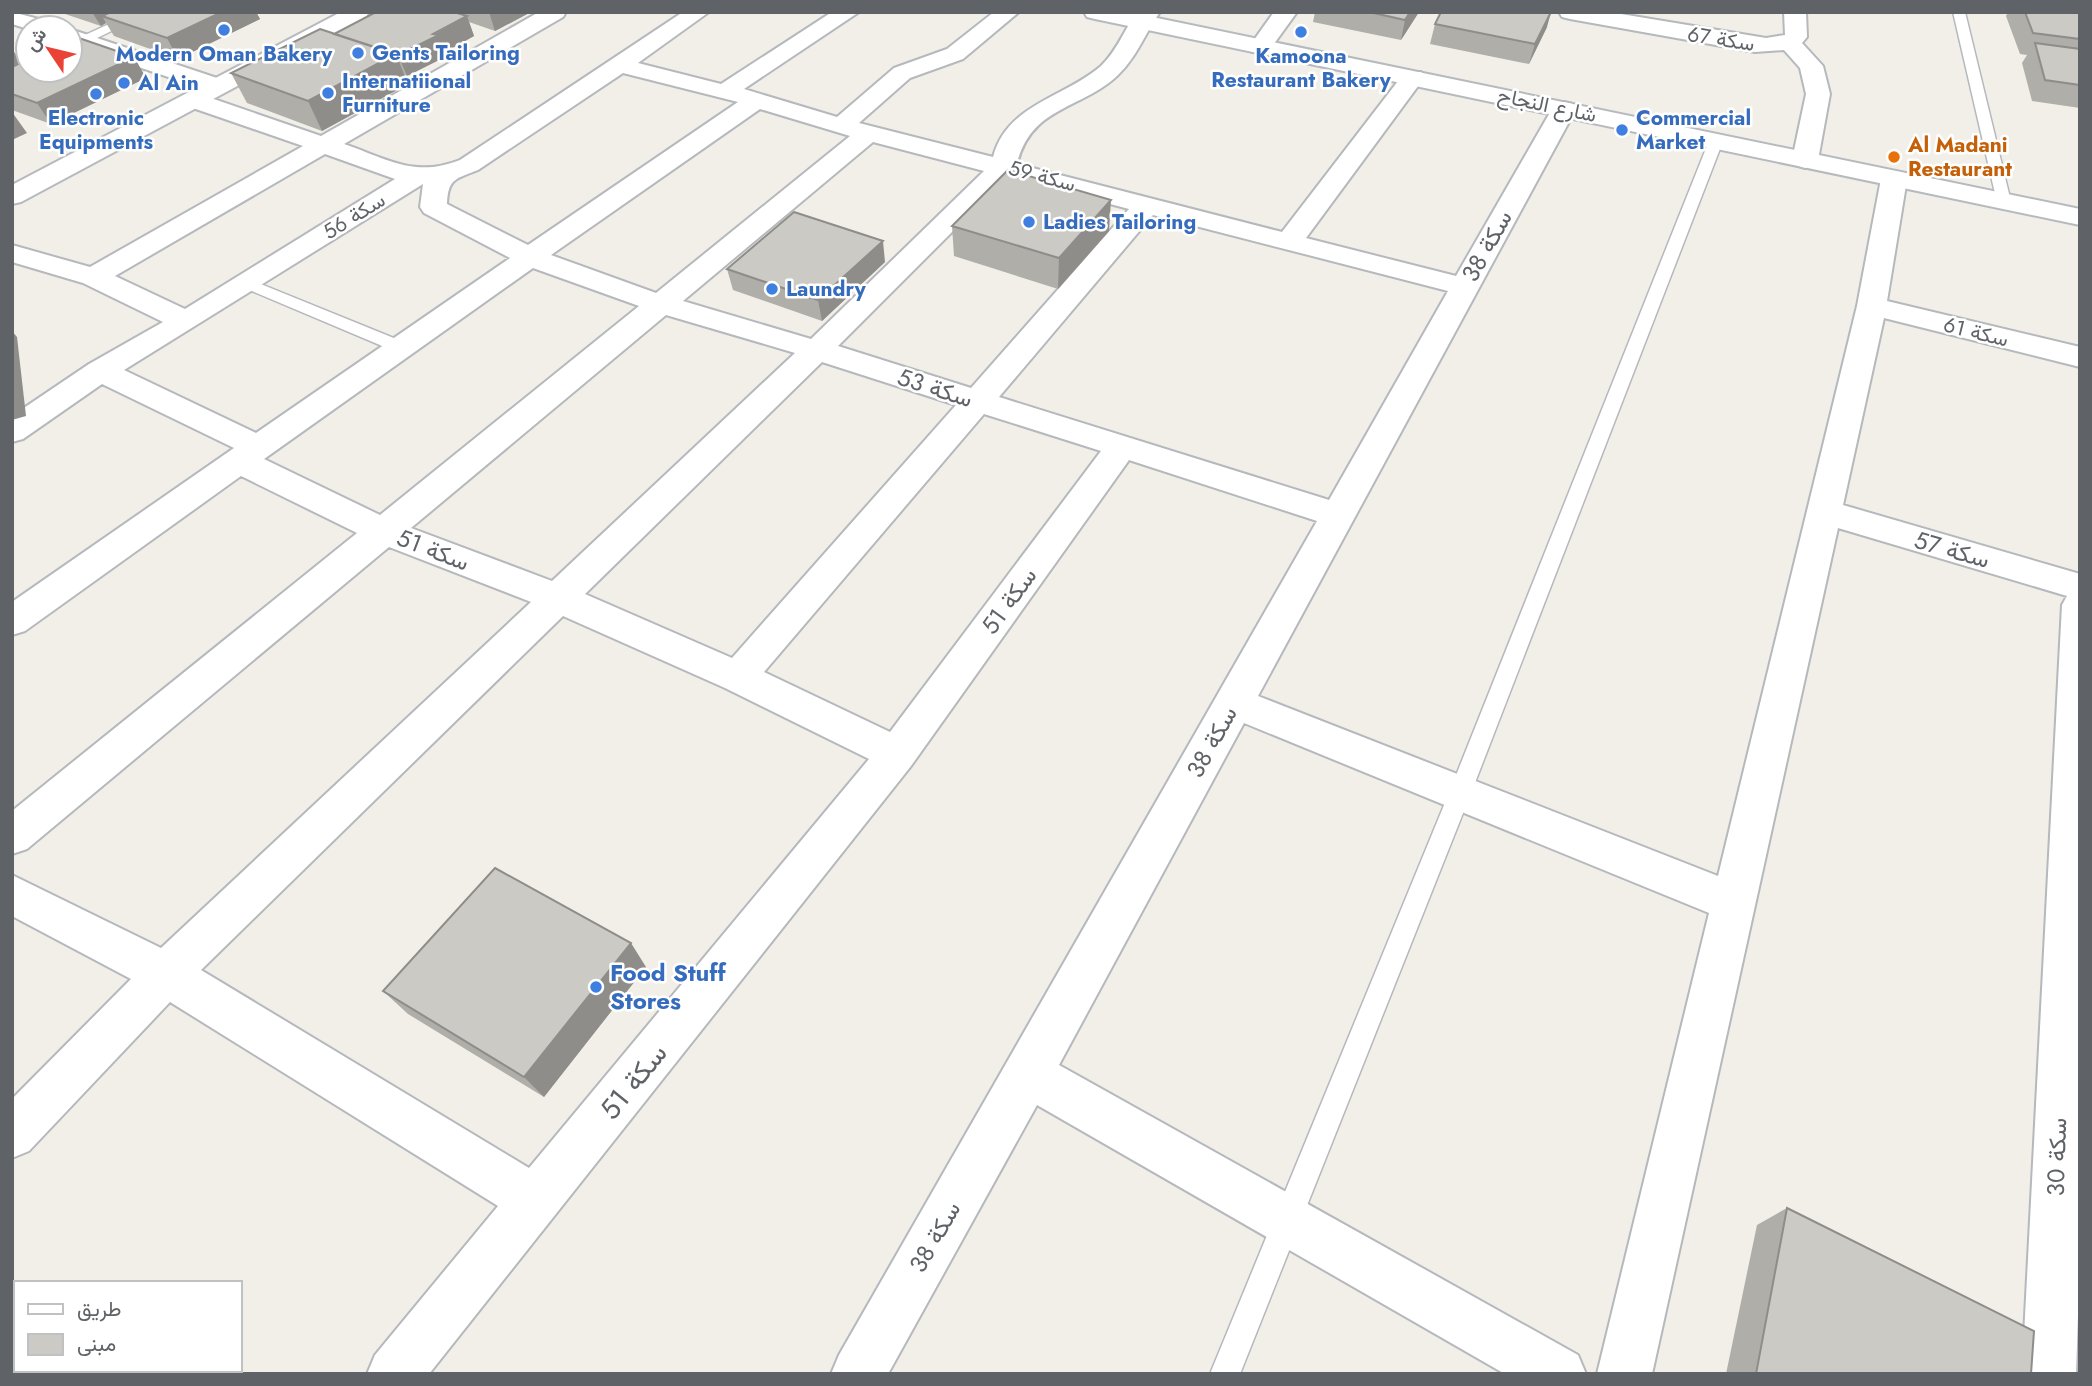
<svg xmlns="http://www.w3.org/2000/svg" width="2092" height="1386" viewBox="0 0 2092 1386" font-family="Jost,Vazirmatn,sans-serif">
<style>
.lines{fill:none;stroke-linecap:round;stroke-linejoin:round}
.lane-casing{stroke:#b5b8bc;stroke-width:3}
.street-casing{stroke:#b5b8bc;stroke-width:4}
.secondary-casing{stroke:#b6babf;stroke-width:4}
.lane{fill:#fff;fill-rule:evenodd}
.street{fill:#fff;fill-rule:evenodd}
.secondary{fill:#fff;fill-rule:evenodd}
.wall{fill:#afaea9}
.shaded-wall{fill:#8f8d8a}
.building{fill:#cccac5;stroke:#8f8d8a;stroke-width:2}
.shop-dot{fill:#3f7fe0;stroke:#fff;stroke-width:2.5}
.food-dot{fill:#e8710a;stroke:#fff;stroke-width:2.5}
.labels{text-anchor:middle;stroke-width:5;stroke-linejoin:round;paint-order:stroke}
.far-street-label{font-size:21px;fill:#5f6368;stroke:#fff}
.far-shop-label{font-size:21px;font-weight:bold;fill:#366cbe;stroke:#fff;text-anchor:start}
.far-food-label{font-size:21px;font-weight:bold;fill:#c56008;stroke:#fff;text-anchor:start}
.street-label{font-size:24px;fill:#5f6368;stroke:#fff}
.shop-label{font-size:24px;font-weight:bold;fill:#366cbe;stroke:#fff;text-anchor:start}
.near-street-label{font-size:28px;fill:#5f6368;stroke:#fff}
</style>
<rect width="100%" height="100%" fill="#f1efe8"/>
<g class="lines">
<defs>
<path id="lane" d="M135,12H151L70,51V42Z
M1953,12H1965L2011,202L2009,205L2004,206L1997,202Z
M1716,137L1723,141L1471,793L1240,1374H1210L1449,793L1709,141Z
M246,278L406,343L408,347L406,351H394L240,286L238,283Z"/>
<path id="street" d="M12,12L54,23L57,28L28,29L12,24Z
M539,12H566L563,17L344,144C388,159 414,178 460,160L683,12H709L638,63L721,84L832,12H859L744,89L837,117L894,68L947,49L994,12H1019L963,59L910,78L859,123L993,157C1007,104 1064,98 1101,66C1117,51 1124,30 1137,12H1160C1145,33 1137,57 1118,75C1081,110 1031,106 1017,164L1282,232L1405,72H1421L1425,77L1421,82L1306,238L1456,276L1552,109L1555,104L1564,102L1573,104L1576,109L1258,696L1718,876L1857,306L1881,179L1885,173L1894,171L1903,173L1907,179L1887,301L2080,347V367L1884,318L1843,505L2080,574V1258L2076,1374H2022L2062,605L2067,596L1838,528L1652,1374H1597L1709,913L1244,723L1059,1065L1578,1355L1586,1374H1505L1037,1105L888,1374H831L839,1355L1317,521L1129,460L911,766L429,1374H367L375,1355L498,1206L170,1002L29,1151L12,1158V1099L131,979L12,916V875L161,948L531,602L389,547L27,849L12,854V811L357,533L241,476L25,631L12,635V602L234,448L102,384L23,439L12,442V416L89,364L163,322L83,283L12,262V245L90,267L303,146L187,106L184,101L187,96L196,94L205,96L321,136ZM623,73L738,102L528,245L447,204C448,178 456,179 478,170ZM760,109L850,136L656,293L551,255ZM873,142L984,171L811,339L683,301ZM325,154L395,179L185,309L115,276ZM1007,177L1129,209L971,388L838,346ZM423,184L420,207L424,213L510,258L256,433L124,370ZM1153,215L1448,291L1329,500L999,397ZM533,268L639,306L380,515L264,459ZM666,315L795,353L552,581L411,528ZM822,362L956,405L732,658L585,594ZM984,414L1101,451L890,732L764,672ZM563,616L725,688L869,759L529,1168L201,970Z
M1274,12H1297L1268,52H1252L1249,47Z
M1559,12H1609L1766,38L1785,35L1784,12H1806L1807,37L1802,43L1823,66L1830,94L1818,160L1814,165L1805,168L1796,165L1792,160L1806,94L1800,68L1784,50L1755,52L1570,19L1562,17Z
M70,29L226,81L230,86L226,91H210L70,44Z"/>
<path id="secondary" d="M341,12H369L366,17L21,202L12,204V185Z
M1084,12H1128L2080,209V225L1095,19L1087,17Z"/>
</defs>
<use href="#lane" class="lane-casing"/>
<use href="#street" class="street-casing"/>
<use href="#secondary" class="secondary-casing"/>
<use href="#lane" class="lane"/>
<use href="#street" class="street"/>
<use href="#secondary" class="secondary"/>
</g>
<path class="wall" d="M59,12H256L260,19L178,59L114,36L106,23L101,26Z
M376,12H531L495,31L469,22L474,36L445,52L447,56L407,76L404,75L408,84L322,131L247,103L231,73L334,34Z
M1315,12H1419L1401,40L1313,22Z
M2008,12H2080V108L2032,101L2022,63L2027,55L2020,54L2006,16Z
M1435,24L1547,27L1529,64L1430,44Z
M12,49L21,62L134,57L146,78L51,124L12,110Z
M952,226L1109,231L1058,289L954,256Z
M885,262L822,321L733,290L727,269Z
M646,967L544,1097L408,1014L383,991Z
M1787,1208L2031,1374H1726L1757,1225Z"/>
<path class="shaded-wall" d="M92,12H130L102,16L106,23L101,26Z
M222,12H256L260,19L178,59L167,38Z
M489,12H531L495,31Z
M1410,12H1419L1401,40L1405,20Z
M1551,12L1547,27L1529,64L1535,44Z
M467,16L474,36L445,52L447,56L407,76L398,55Z
M12,49L22,64L12,69Z
M396,54L408,84L322,131L308,101Z
M134,57L146,78L51,124L37,103Z
M12,112L27,133L12,140Z
M1111,200L1109,231L1058,289L1059,258Z
M883,241L885,262L822,321L818,300Z
M12,331L17,337L26,416L12,420Z
M631,943L646,967L544,1097L524,1077Z"/>
<path class="building" d="M111,12H222L167,38L102,16Z
M376,12H454L467,16L433,34L439,35L398,55L334,34Z
M1369,12H1410L1405,20Z
M1441,12H1551L1535,44L1435,24Z
M2025,12H2080V39L2033,33Z
M320,29L396,54L308,101L231,73Z
M76,37L134,57L37,103L12,94V67L28,59V70H70V40Z
M2035,43L2080,49V85L2045,80Z
M1008,170L1111,200L1059,258L952,226Z
M794,212L883,241L818,300L727,269Z
M495,868L631,943L524,1077L383,991Z
M1787,1208L2034,1331L2031,1374H1756Z"/>
<g class="shop-dot">
<circle cx="224" cy="30" r="7"/>
<circle cx="1301" cy="32" r="7"/>
<circle cx="358" cy="53" r="7"/>
<circle cx="124" cy="83" r="7"/>
<circle cx="328" cy="93" r="7"/>
<circle cx="96" cy="94" r="7"/>
<circle cx="1622" cy="130" r="7"/>
<circle cx="1029" cy="222" r="7"/>
<circle cx="772" cy="289" r="7"/>
<circle cx="596" cy="987" r="7"/>
</g>
<circle class="food-dot" cx="1894" cy="157" r="7"/>
<g class="labels">
<g class="far-street-label">
<text transform="translate(1721 39) rotate(9)" y="7">سكة 67</text>
<text transform="translate(1547 105) rotate(12)" y="7">شارع النجاح</text>
<text transform="translate(1042 176) rotate(15)" y="7">سكة 59</text>
<text transform="translate(354 216) rotate(-32)" y="7">سكة 56</text>
<text transform="translate(1976 332) rotate(14)" y="7">سكة 61</text>
</g>
<g class="far-shop-label">
<text x="372" y="60">Gents Tailoring</text>
<text x="224" y="61" text-anchor="middle">Modern Oman Bakery</text>
<text x="1301" y="63" text-anchor="middle">Kamoona<tspan x="1301" dy="24">Restaurant Bakery</tspan></text>
<text x="342" y="88">Internatiional<tspan x="342" dy="24">Furniture</tspan></text>
<text x="138" y="90">Al Ain</text>
<text x="96" y="125" text-anchor="middle">Electronic<tspan x="96" dy="24">Equipments</tspan></text>
<text x="1636" y="125">Commercial<tspan x="1636" dy="24">Market</tspan></text>
<text x="1043" y="229">Ladies Tailoring</text>
<text x="786" y="296">Laundry</text>
</g>
<g class="far-food-label">
<text x="1908" y="152">Al Madani<tspan x="1908" dy="24">Restaurant</tspan></text>
</g>
<g class="street-label">
<text transform="translate(1487 246) rotate(-61)" y="8">سكة 38</text>
<text transform="translate(935 388) rotate(18)" y="8">سكة 53</text>
<text transform="translate(433 550) rotate(21)" y="8">سكة 51</text>
<text transform="translate(1952 550) rotate(16)" y="8">سكة 57</text>
<text transform="translate(1009 601) rotate(-54)" y="8">سكة 51</text>
<text transform="translate(1212 742) rotate(-61)" y="8">سكة 38</text>
<text transform="translate(2057 1157) rotate(-88)" y="8">سكة 30</text>
<text transform="translate(935 1237) rotate(-60)" y="8">سكة 38</text>
</g>
<g class="shop-label">
<text x="610" y="981">Food Stuff<tspan x="610" dy="28">Stores</tspan></text>
</g>
<g class="near-street-label">
<text transform="translate(633 1081) rotate(-51)" y="10">سكة 51</text>
</g>
</g>
<rect width="2092" height="1386" fill="none" stroke="#5f6368" stroke-width="28"/>
<rect x="14" y="1281" width="228" height="91" fill="#ffffff" stroke="#bfc1c3" stroke-width="2"/>
<rect x="28" y="1304" width="35" height="10" fill="#ffffff" stroke="#bfc1c3" stroke-width="2"/>
<text x="77" y="1316" font-size="21" fill="#5f6368">طريق</text>
<rect x="28" y="1334" width="35" height="21" fill="#cccac5" stroke="#bfc1c3" stroke-width="2"/>
<text x="77" y="1351" font-size="21" fill="#5f6368">مبنى</text>
<g transform="translate(49 49) rotate(305)"><circle r="33" fill="#ffffff" stroke="#bfc1c3" stroke-width="2"/>
<path d="M0-5L12 26L0 18L-12 26Z" fill="#ea4335"/>
<text y="-10" font-size="19" font-weight="bold" text-anchor="middle" fill="#5f6368">ش</text>
</g>
</svg>
